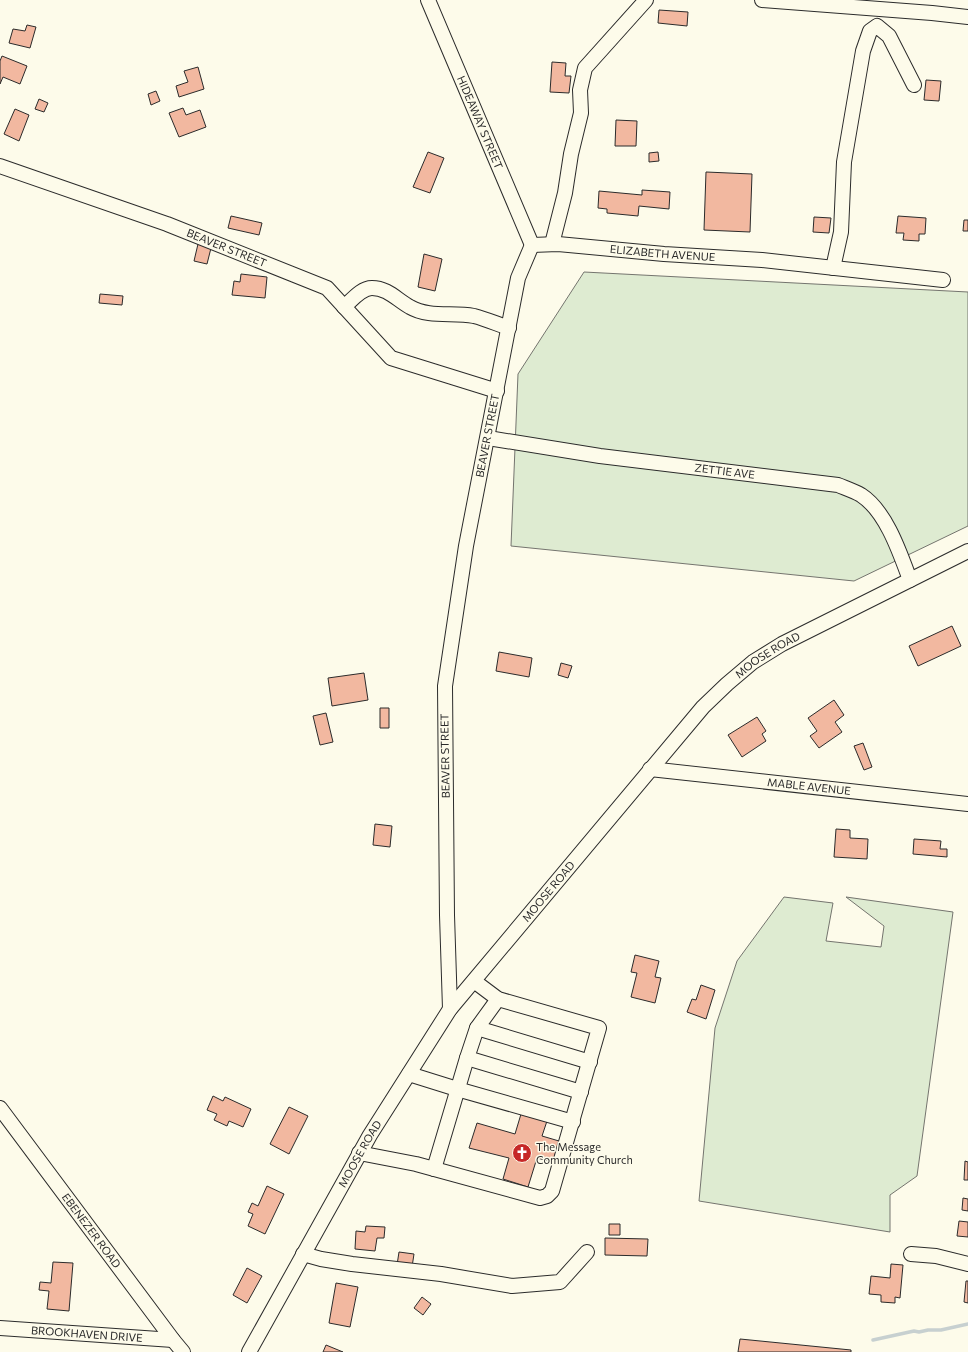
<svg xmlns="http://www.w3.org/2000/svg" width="968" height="1352" viewBox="0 0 968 1352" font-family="Commissioner,sans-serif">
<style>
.green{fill:#deebd1;stroke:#74746e}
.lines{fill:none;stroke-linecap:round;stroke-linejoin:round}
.stream{stroke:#c7d0d0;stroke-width:3.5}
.building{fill:#f2b8a0;stroke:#2b2b2b}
.minor-casing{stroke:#2b2b2b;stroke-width:16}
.minor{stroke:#fdfbea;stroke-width:14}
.labels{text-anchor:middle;stroke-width:3;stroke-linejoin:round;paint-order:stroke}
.street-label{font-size:11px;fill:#2b2b2b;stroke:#fdfbea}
.poi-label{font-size:11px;fill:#2b2b2b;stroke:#fdfbea;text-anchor:start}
</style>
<rect width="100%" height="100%" fill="#fdfbea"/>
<path class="green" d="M584,272L968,292V526L854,581L511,546L518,374Z
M784,897L833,903L826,941L881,947L884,926L846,897L953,912L917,1176L890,1195V1232L699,1201L715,1028L737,961Z"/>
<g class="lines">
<path class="stream" d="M873,1340L914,1331L919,1332L928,1330H941L968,1324"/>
</g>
<path class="building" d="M659,10L688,12L687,26L658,23Z
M27,25L36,27L30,48L9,43L13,29L25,31Z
M2,56L27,66L20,84L3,77L0,84V61Z
M552,62L566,63L565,76H571L569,93L550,92Z
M198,67L204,89L179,97L176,86L188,82L184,71Z
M926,80L941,81L939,101L924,100Z
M156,91L160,101L151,105L148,94Z
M39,99L48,103L44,112L35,109Z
M183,108L186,115L200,110L206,127L179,137L169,113Z
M15,109L29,115L19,141L4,134Z
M616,120L637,121L636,146H615Z
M428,152L444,158L430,193L413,187Z
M658,152L659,161L649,162V153Z
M706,172L752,174L750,232L704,230Z
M642,190L670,192L669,209L639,206L638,216L607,213V209L598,208L599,191L642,195Z
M231,216L262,223L259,235L228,228Z
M898,216L926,218L925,234H919V241L903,240L904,233H896Z
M814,217L831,218L829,233L813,232Z
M964,220H968V231H963Z
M198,244L211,248L207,264L194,261Z
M424,254L442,259L435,291L418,287Z
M241,274L267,277L265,298L232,295L234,281L240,282Z
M100,294L123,296L122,305L99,303Z
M952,626L961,646L918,666L909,646Z
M499,652L532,658L529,677L496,671Z
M561,663L572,666L568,678L558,675Z
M364,673L368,700L332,706L328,678Z
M834,700L844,715L835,722L842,732L819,748L810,736L817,731L808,718Z
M380,708H389V728H380Z
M326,713L333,742L320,745L313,716Z
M757,717L766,731L762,734L766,741L742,757L728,735Z
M863,743L872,767L864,770L854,746Z
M375,824L392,826L390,847L373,845Z
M836,829L850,830V838L868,839L867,859L834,857Z
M914,839L941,841L940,849H947V857L913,854Z
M635,955L659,961L655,977L661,978L655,1003L631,997L637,973L631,972Z
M701,985L715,990L706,1019L687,1012L692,999L696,1000Z
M213,1096L223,1101L225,1097L251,1109L243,1127L229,1121L227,1126L214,1120L217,1114L207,1110Z
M289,1107L308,1116L289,1154L270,1144Z
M521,1114L547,1121L542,1136L559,1141L553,1162L537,1158L528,1187L503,1179L509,1158L469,1148L477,1123L515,1134Z
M965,1161L968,1162V1180H964Z
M267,1186L284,1194L265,1234L248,1226L253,1214L248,1212L252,1203L258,1206Z
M963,1198L968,1199V1211L962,1210Z
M959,1221L968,1222V1237L957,1236Z
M609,1224H620V1235H609Z
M366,1226L385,1227L384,1238H377L375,1251L355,1249L356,1231L365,1232Z
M605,1238L648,1239L647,1256L605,1255Z
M399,1252L414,1254L412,1267L397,1265Z
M53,1262L73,1263L69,1311L47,1309L49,1291L39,1290L40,1282L51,1283Z
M891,1264L903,1265L900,1298L895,1297V1303L881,1302V1295L869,1294L871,1276L890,1278Z
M247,1268L262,1276L247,1303L233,1295Z
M966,1281H968V1303L964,1302Z
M336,1283L358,1287L350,1327L329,1323Z
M422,1297L431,1304L423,1315L414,1308Z
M740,1339L851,1350V1352H738Z
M326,1345L343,1352H323Z"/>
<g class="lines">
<defs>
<g id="minor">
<path id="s1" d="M428,0L532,245"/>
<path d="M762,0L932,13L968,17"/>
<path id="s2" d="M0,166L167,224L327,288L391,358L497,391"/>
<path d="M552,244L565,193L571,154L581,113L580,90L585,68L646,0"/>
<path id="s3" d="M532,245L558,244L664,254L762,260L943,280"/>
<path d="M833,268L841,232L844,162L863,51L870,31L877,26L889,36L914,85"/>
<path d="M344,307C352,300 361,288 372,288C388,288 397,300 410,307C429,318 452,312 474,316C486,319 497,324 509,328"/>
<path id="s4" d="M488,438L600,456L838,485C845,488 854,491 861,495C886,511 900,553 910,580"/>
<path id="s5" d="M650,769L968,804"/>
<path id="s6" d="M450,1009L447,915L445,686L466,546L518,278L532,245"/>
<path d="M477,1028L590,1062"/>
<path d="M467,1058L581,1092"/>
<path d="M409,1074L457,1089L573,1122"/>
<path id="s7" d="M0,1108L173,1340L183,1352"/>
<path d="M359,1153L416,1164L540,1198L547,1196L552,1191L599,1028L498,999L474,981"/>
<path d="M434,1169L467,1058L477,1028L498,999"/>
<path d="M303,1254L321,1259L352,1264L441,1274L512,1286L560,1282L587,1252"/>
<path d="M911,1254L936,1256L968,1264"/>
<path id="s8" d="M0,1328L173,1340"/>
<path id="s9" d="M249,1352L370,1135L450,1009L703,707L727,684L753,662L782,644L968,551"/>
</g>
</defs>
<use href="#minor" class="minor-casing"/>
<use href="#minor" class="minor"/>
</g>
<defs>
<symbol id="church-disc" viewBox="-11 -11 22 22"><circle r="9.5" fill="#c62828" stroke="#fdfbea"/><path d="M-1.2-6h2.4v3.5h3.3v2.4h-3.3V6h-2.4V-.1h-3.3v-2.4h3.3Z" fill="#fff"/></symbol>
</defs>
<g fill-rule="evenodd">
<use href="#church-disc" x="511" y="1142" width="22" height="22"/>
</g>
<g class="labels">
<g class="street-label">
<text dy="4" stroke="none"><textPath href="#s1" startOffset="133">HIDEAWAY STREET</textPath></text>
<text dy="4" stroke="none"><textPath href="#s2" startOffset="241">BEAVER STREET</textPath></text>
<text dy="4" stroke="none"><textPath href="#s3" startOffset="131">ELIZABETH AVENUE</textPath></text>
<text dy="4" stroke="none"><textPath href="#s6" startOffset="577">BEAVER STREET</textPath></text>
<text dy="4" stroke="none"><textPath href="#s4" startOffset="239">ZETTIE AVE</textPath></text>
<text dy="4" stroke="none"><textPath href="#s9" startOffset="875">MOOSE ROAD</textPath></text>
<text transform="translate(445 756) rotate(-91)" y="4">BEAVER STREET</text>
<text dy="4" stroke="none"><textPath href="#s5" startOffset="160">MABLE AVENUE</textPath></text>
<text dy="4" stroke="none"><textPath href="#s9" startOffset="551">MOOSE ROAD</textPath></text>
<text dy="4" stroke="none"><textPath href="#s9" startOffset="227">MOOSE ROAD</textPath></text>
<text dy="4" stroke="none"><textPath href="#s7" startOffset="153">EBENEZER ROAD</textPath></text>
<text dy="4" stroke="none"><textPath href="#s8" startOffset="87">BROOKHAVEN DRIVE</textPath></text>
</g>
<g class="poi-label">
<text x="536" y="1151">The Message<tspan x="536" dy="13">Community Church</tspan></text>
</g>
</g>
</svg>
